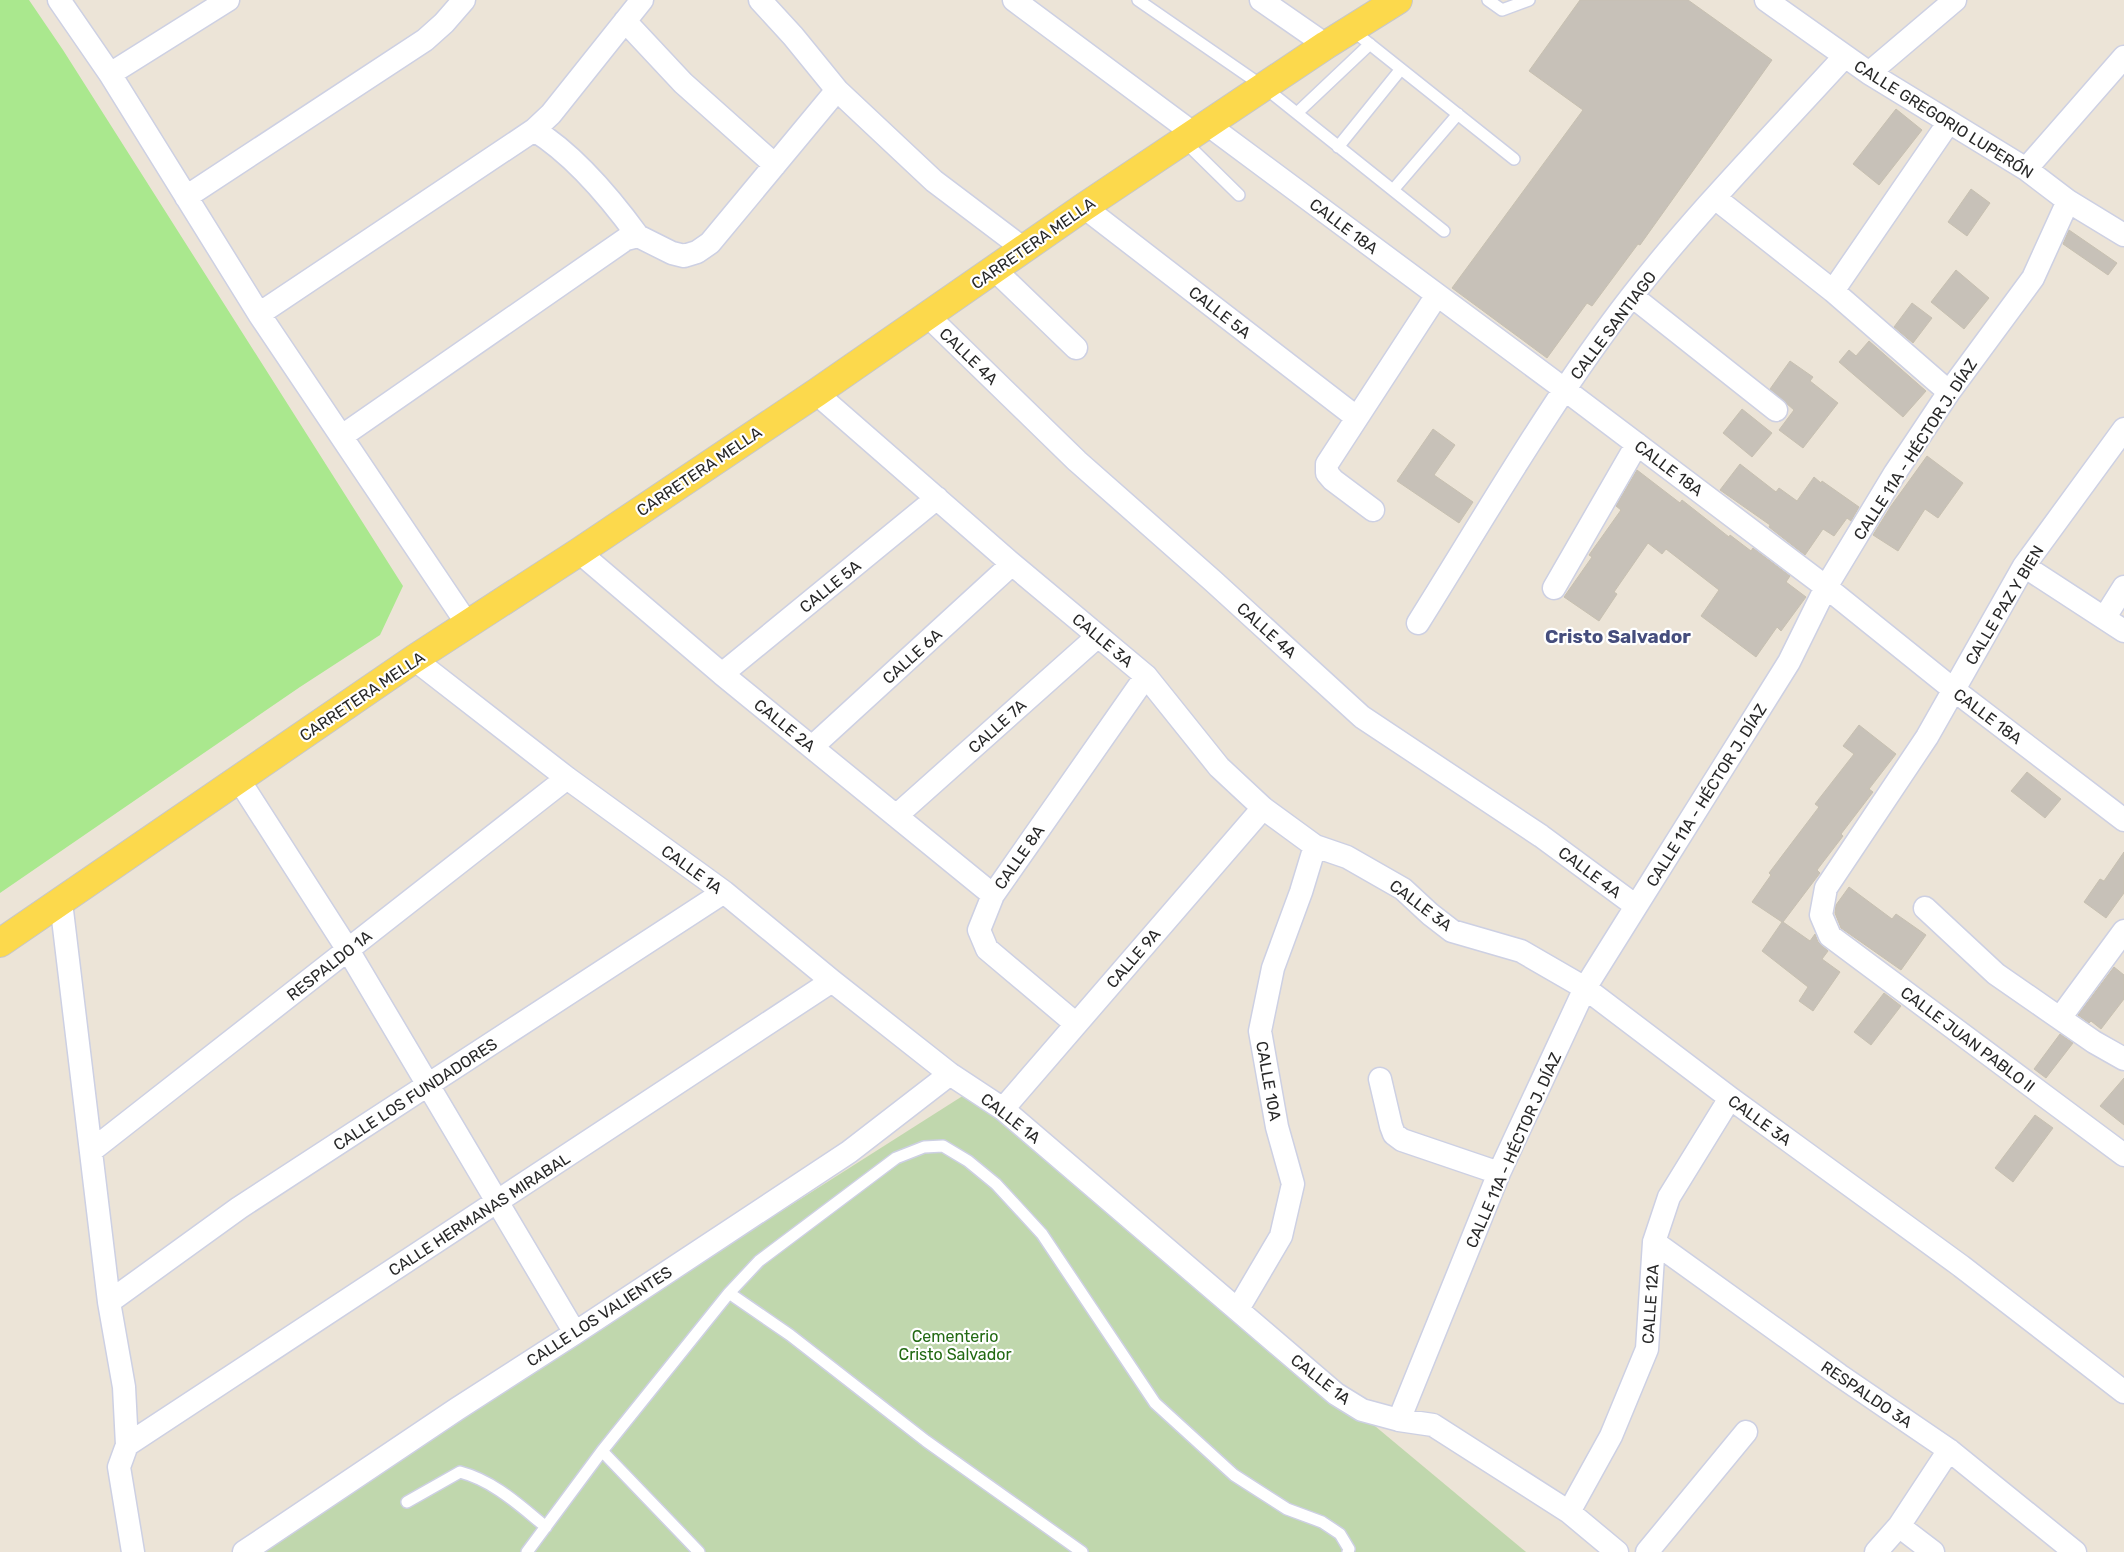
<svg xmlns="http://www.w3.org/2000/svg" width="2124" height="1552" viewBox="0 0 2124 1552" font-family="Rubik,sans-serif">
<style>
.green{fill:#aae88e}
.cemetery{fill:#c0d7ad}
.building{fill:#c7c1b8;stroke:#c7c0b1}
.lines{fill:none;stroke-linecap:round;stroke-linejoin:round}
.lane-casing{stroke:#cdd0e3;stroke-width:14}
.street-casing{stroke:#cdd0e3;stroke-width:25}
.primary-casing{stroke:#c7c7c7;stroke-width:30}
.lane{stroke:#fff;stroke-width:11}
.street{stroke:#fff;stroke-width:22}
.primary{stroke:#fcd94c;stroke-width:28}
.labels{text-anchor:middle;stroke-width:4.5;stroke-linejoin:round;paint-order:stroke}
.street-label{font-size:16px;fill:#282828;stroke:#fff}
.park-label{font-size:16px;fill:#226913;stroke:#fff}
.quarter-label{font-size:19px;font-weight:bold;fill:#454d7c;stroke:#fff}
</style>
<rect width="100%" height="100%" fill="#ece4d7"/>
<path class="green" d="M0,0H29L63,50L403,586L380,635L300,687L0,893Z"/>
<path class="cemetery" d="M972,1090L1526,1552H245Z"/>
<path class="building" d="M1580,0H1688L1772,60L1640,245L1638,244L1592,306L1587,303L1547,358L1452,288L1583,110L1529,71Z
M1896,109L1922,130L1879,185L1853,164Z
M1971,189L1990,203L1967,236L1948,222Z
M2069,230L2117,263L2108,275L2063,244Z
M1956,270L1989,298L1964,329L1931,302Z
M1912,303L1932,318L1913,343L1894,327Z
M1869,341L1926,391L1903,417L1839,362L1849,350L1856,356Z
M1790,361L1813,377L1810,381L1838,403L1803,448L1779,430L1794,410L1770,389Z
M1742,409L1772,433L1752,457L1723,433Z
M1433,429L1455,445L1434,475L1473,502L1459,523L1397,481Z
M1927,456L1963,483L1938,518L1925,509L1898,551L1873,535L1891,506Z
M1740,464L1776,492L1779,488L1797,501L1814,477L1821,483L1822,481L1859,507L1851,521L1847,518L1834,536L1823,529L1805,555L1769,527L1770,525L1720,490Z
M1637,470L1680,503L1682,500L1729,537L1730,535L1751,551L1753,548L1790,576L1786,582L1806,597L1781,631L1777,627L1756,657L1701,616L1719,590L1666,549L1662,554L1648,543L1614,592L1617,594L1599,621L1564,597L1592,557L1589,555L1621,510L1616,506Z
M1859,725L1896,754L1869,789L1873,792L1841,834L1843,836L1817,870L1820,873L1783,922L1810,941L1815,934L1818,942L1828,951L1822,959L1840,972L1813,1011L1799,1001L1808,987L1762,951L1782,922L1752,902L1771,875L1769,873L1819,807L1815,804L1854,754L1843,746Z
M2027,772L2061,799L2045,818L2011,791Z
M2124,852V893L2106,918L2084,902L2100,879L2104,881Z
M1849,887L1892,919L1896,914L1926,935L1901,970L1841,928L1835,913L1836,905Z
M2114,967L2124,975V999L2101,1029L2091,1021L2089,1023L2078,1015Z
M1884,993L1901,1006L1871,1045L1854,1032Z
M2060,1034L2073,1043L2046,1078L2034,1069Z
M2124,1078V1125L2100,1106Z
M2035,1115L2053,1128L2013,1182L1995,1168Z"/>
<g class="lines">
<defs>
<path id="lane" d="M1138,0L1264,87L1444,231
M1488,0L1502,10L1529,0
M1352,30L1514,159
M1297,113L1370,44
M1183,140L1239,195
M1338,147L1401,69
M1393,190L1458,114
M729,1293L790,1335L926,1441L1082,1552
M602,1451L699,1552
M407,1502L460,1472C494,1481 519,1505 546,1527
M527,1552L602,1451L729,1293L759,1261L896,1158L924,1147L943,1146L968,1161L996,1184L1042,1234L1155,1403L1234,1475L1287,1509L1322,1522L1340,1534L1349,1549L1348,1552"/>
<path id="street" d="M59,0L110,74L259,314L468,625
M760,0L793,36L837,90L934,181L1024,249
M1014,0L1193,133
M1261,0L1326,45
M1766,0L1869,73L2026,169L2068,201L2124,235
M625,21L683,83L775,165
M1869,73L1955,0
M110,74L228,0
M1207,124L1564,389L1826,587L1954,690L2124,820
M534,130C573,154 611,199 638,236
M2026,169L2124,57
M186,197L425,40L444,23L464,0
M1715,198L1833,291L1949,392
M1084,207L1356,417
M995,270L1076,348
M1833,291L1949,122
M1632,296L1776,410
M259,314L534,130L551,114L642,0
M928,316L1077,461L1213,581L1362,717L1541,836L1636,906
M816,393L1012,564L1146,676L1219,767L1263,808L1315,846L1347,857L1403,889L1430,914L1452,931L1521,951L1585,988L1730,1098L1961,1266L2124,1392
M2124,429L2024,566L1927,737L1826,888L1821,915L1830,936L2124,1155
M342,436L626,239L638,236L672,253L684,256L697,252L710,243L837,90
M1373,510L1333,480L1327,473V464L1437,295
M579,552L722,674L993,895
M2024,566L2124,631
M1554,588L1637,444
M2105,617L2124,587
M1418,623C1487,513 1552,399 1631,297C1697,212 1773,135 1845,56
M414,659L567,778L724,892L832,981L950,1074L1003,1109L1336,1394L1362,1410L1399,1420L1433,1425L1569,1512L1617,1552
M722,674L937,498
M812,747L1012,564
M239,780L348,950L575,1333
M896,816L1098,636
M61,902L109,1302L124,1387L127,1445L119,1467L133,1552
M1925,908L1996,974L2094,1042L2124,1059
M2060,1018L2124,931
M1076,1024L987,949L979,930L993,895L1146,676
M1380,1079L1391,1126L1394,1134L1402,1140L1499,1173
M1003,1109L1263,808
M91,1151L567,778
M1654,1242L1839,1375L1949,1450L2075,1552
M109,1302L239,1208L724,892
M1238,1309L1281,1236L1293,1184L1277,1127L1260,1031L1273,968L1301,892L1315,846
M1399,1420L1499,1173L1585,988L1789,662L1826,587L1895,473L1949,392L2033,278L2068,201
M127,1445L832,981
M1569,1512L1611,1436L1647,1349L1654,1242L1669,1197L1730,1098
M1899,1526L1933,1552
M244,1552L457,1409L575,1333L849,1152L950,1074
M1647,1552L1746,1432
M1876,1552L1899,1526L1949,1450"/>
<path id="primary" d="M0,943L414,659L579,552L816,393L1084,207L1326,45L1398,0"/>
</defs>
<use href="#lane" class="lane-casing"/>
<use href="#street" class="street-casing"/>
<use href="#primary" class="primary-casing"/>
<use href="#lane" class="lane"/>
<use href="#street" class="street"/>
<use href="#primary" class="primary"/>
</g>
<g class="labels">
<g class="street-label">
<text transform="translate(1944 119) rotate(32)" y="6">CALLE GREGORIO LUPERÓN</text>
<text transform="translate(1344 226) rotate(37)" y="6">CALLE 18A</text>
<text transform="translate(1033 243) rotate(-35)" y="6">CARRETERA MELLA</text>
<text transform="translate(1220 312) rotate(38)" y="6">CALLE 5A</text>
<text transform="translate(1613 325) rotate(-53)" y="6">CALLE SANTIAGO</text>
<text transform="translate(969 356) rotate(44)" y="6">CALLE 4A</text>
<text transform="translate(1915 449) rotate(-57)" y="6">CALLE 11A - HÉCTOR J. DÍAZ</text>
<text transform="translate(1669 468) rotate(37)" y="6">CALLE 18A</text>
<text transform="translate(699 471) rotate(-34)" y="6">CARRETERA MELLA</text>
<text transform="translate(830 586) rotate(-39)" y="6">CALLE 5A</text>
<text transform="translate(2004 605) rotate(-59)" y="6">CALLE PAZ Y BIEN</text>
<text transform="translate(1267 630) rotate(42)" y="6">CALLE 4A</text>
<text transform="translate(1103 640) rotate(40)" y="6">CALLE 3A</text>
<text transform="translate(912 656) rotate(-42)" y="6">CALLE 6A</text>
<text transform="translate(362 696) rotate(-34)" y="6">CARRETERA MELLA</text>
<text transform="translate(1988 716) rotate(37)" y="6">CALLE 18A</text>
<text transform="translate(785 725) rotate(39)" y="6">CALLE 2A</text>
<text transform="translate(997 726) rotate(-42)" y="6">CALLE 7A</text>
<text transform="translate(1706 795) rotate(-58)" y="6">CALLE 11A - HÉCTOR J. DÍAZ</text>
<text transform="translate(1019 857) rotate(-55)" y="6">CALLE 8A</text>
<text transform="translate(692 869) rotate(36)" y="6">CALLE 1A</text>
<text transform="translate(1590 872) rotate(37)" y="6">CALLE 4A</text>
<text transform="translate(1421 905) rotate(37)" y="6">CALLE 3A</text>
<text transform="translate(1133 958) rotate(-49)" y="6">CALLE 9A</text>
<text transform="translate(329 965) rotate(-38)" y="6">RESPALDO 1A</text>
<text transform="translate(1968 1039) rotate(37)" y="6">CALLE JUAN PABLO II</text>
<text transform="translate(1269 1081) rotate(80)" y="6">CALLE 10A</text>
<text transform="translate(415 1094) rotate(-33)" y="6">CALLE LOS FUNDADORES</text>
<text transform="translate(1011 1118) rotate(38)" y="6">CALLE 1A</text>
<text transform="translate(1760 1120) rotate(36)" y="6">CALLE 3A</text>
<text transform="translate(1513 1150) rotate(-66)" y="6">CALLE 11A - HÉCTOR J. DÍAZ</text>
<text transform="translate(479 1214) rotate(-33)" y="6">CALLE HERMANAS MIRABAL</text>
<text transform="translate(1650 1304) rotate(-86)" y="6">CALLE 12A</text>
<text transform="translate(599 1316) rotate(-33)" y="6">CALLE LOS VALIENTES</text>
<text transform="translate(1321 1379) rotate(38)" y="6">CALLE 1A</text>
<text transform="translate(1867 1394) rotate(34)" y="6">RESPALDO 3A</text>
</g>
<g class="park-label">
<text x="955" y="1342">Cementerio<tspan x="955" dy="18">Cristo Salvador</tspan></text>
</g>
<g class="quarter-label">
<text x="1618" y="643">Cristo Salvador</text>
</g>
</g>
</svg>
